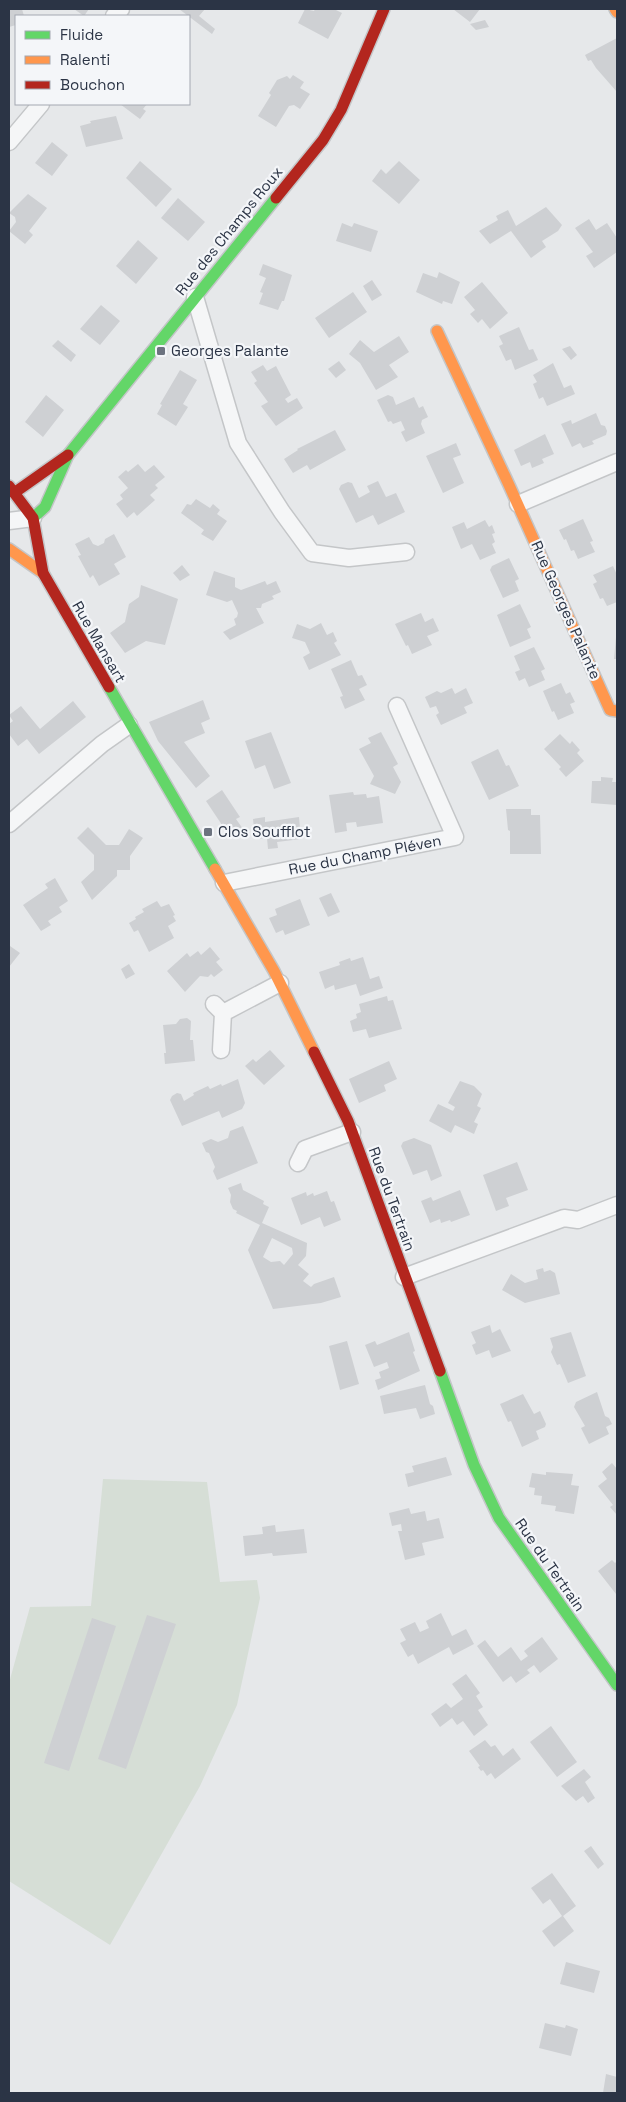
<svg xmlns="http://www.w3.org/2000/svg" width="626" height="2102" viewBox="0 0 626 2102" font-family="'Space Grotesk',sans-serif">
<style>
.green{fill:#d6ded6}
.building{fill:#ced0d3;fill-rule:evenodd}
.lines{fill:none;stroke-linecap:round;stroke-linejoin:round}
.street-casing{stroke:#c4c6c8;stroke-width:19}
.fast-casing{stroke:#c4c6c8;stroke-width:14}
.slow-casing{stroke:#c4c6c8;stroke-width:14}
.jam-casing{stroke:#c4c6c8;stroke-width:14}
.street{stroke:#f5f6f7;stroke-width:16}
.fast{stroke:#63d668;stroke-width:11}
.slow{stroke:#ff974d;stroke-width:11}
.jam{stroke:#b3261e;stroke-width:11}
.poi-dot{fill:#6c737f;stroke:#f4f6f9;stroke-width:2}
.labels{text-anchor:middle;stroke-width:4.5;stroke-linejoin:round;paint-order:stroke}
.street-label{font-size:15px;fill:#2b3445;stroke:#f4f6f9}
.poi-label{font-size:15px;fill:#2b3445;stroke:#f4f6f9;text-anchor:start}
</style>
<rect width="100%" height="100%" fill="#e6e8ea"/>
<path class="green" d="M103,1479L207,1482L220,1582L257,1580L260,1598L237,1705L200,1786L110,1945L9,1881V1683L30,1607L91,1606Z"/>
<path class="building" d="M9,9H22L24,16H16V25L9,27Z
M74,9H89L84,16Z
M179,9H205L199,16L215,29L212,34Z
M305,9L314,11L315,9H334L342,13L328,39L298,23Z
M453,9H480L470,22Z
M485,20L489,27L476,30L470,24Z
M617,38V92L596,68L591,60L588,61L585,55Z
M293,75L304,82L300,88L310,94L300,109L294,105L289,106L276,127L258,116L271,95L269,93L277,80L287,76L290,79Z
M120,104H147L143,109L146,111L140,119Z
M116,116L123,139L86,147L80,126L91,123L90,121Z
M52,142L68,155L52,176L35,163Z
M140,161L172,189L156,207L126,178Z
M399,161L420,180L399,204L372,181L381,169L386,174Z
M28,194L47,208L29,231L33,235L25,244L9,231L16,222L15,217L9,213Z
M178,198L205,222L188,241L161,218Z
M546,207L562,225L558,231L542,241L546,247L531,258L511,231L490,244L479,231L498,220L496,216L508,210L516,226Z
M589,219L596,230L607,223L617,238V252L594,268L586,256L593,252L575,228Z
M342,223L352,227L354,223L378,231L371,252L336,241Z
M138,240L158,258L136,284L116,266Z
M263,264L292,275L284,301H282L278,310L259,304L263,293L260,292L266,278L259,275Z
M439,272L460,282L452,304L443,301L442,304L416,292L423,273L437,278Z
M372,280L382,295L372,301L363,286Z
M482,282L508,313L490,329L482,319L478,323L470,314L475,310L464,297Z
M353,292L367,312L329,338L315,318Z
M101,305L120,321L100,345L80,329Z
M519,327L529,350L533,349L538,360L515,370L511,359L506,361L499,346L503,344L499,336Z
M399,336L409,352L389,365L398,377L376,390L360,363L349,354L360,340L374,352Z
M58,340L76,355L71,362L52,346Z
M570,346L577,355L571,360L562,349Z
M339,361L346,370L336,378L328,369Z
M553,363L564,388L571,385L575,394L547,406L543,397L539,399L533,384L537,382L533,375Z
M263,365L267,371L276,366L291,395L285,399L288,403L297,398L303,408L276,426L261,406L268,402L254,383L257,381L251,372Z
M180,370L197,380L183,404L188,407L176,426L157,414L162,405L160,404Z
M46,395L64,410L43,437L25,422Z
M388,395L393,397L396,405L414,397L419,408L423,406L428,417L422,420L421,424L425,433L406,442L401,432L405,430L401,421L393,424L391,421L388,422L377,400Z
M596,413L601,425L605,426L607,431L606,435L592,441L594,444L583,448L580,443L572,447L561,424L571,420L572,424Z
M335,430L346,450L310,470L307,465L293,473L284,459L298,450L297,449Z
M545,434L554,454L542,459L544,463L532,468L530,462L521,466L514,450Z
M456,443L461,455L453,458L464,483L443,493L426,456Z
M138,464L145,472L154,465L165,477L155,485L158,488L150,495L155,500L137,516L134,512L127,518L116,504L123,499L120,495L128,488L118,477L126,470L128,472Z
M378,481L386,497L396,493L405,512L378,525L373,515L356,523L339,489L341,485L348,482L352,483L359,498L370,492L367,486Z
M196,499L210,508L213,504L220,510L217,514L227,521L213,541L201,534L204,530L181,513L187,504L191,505Z
M583,519L593,541L590,542L595,552L578,559L574,550L571,551L566,539L564,540L559,530Z
M485,520L489,527L492,525L495,533L492,534L495,542L492,544L496,553L480,560L472,544L461,549L452,527L464,522L467,529Z
M114,534L126,557L114,564L120,574L99,586L93,575L90,578L78,556L81,555L75,544L89,537L93,544L98,546L104,543L105,539Z
M509,558L519,579L515,581L519,591L503,598L490,570L492,566Z
M182,565L190,575L180,581L173,573Z
M613,566L617,575V602L607,606L603,598L600,599L593,584L597,582L593,575Z
M214,571L235,578V587L241,590L265,581L267,585L276,581L281,592L272,596L274,599L262,604L261,608H256L264,623L230,640L223,632L236,625L234,619L237,617L238,613L232,600L227,602L206,595Z
M141,585L178,599L165,645L146,641L125,653L110,633L125,622L129,604L139,597Z
M520,604L531,627L527,629L531,638L510,647L497,615Z
M421,613L425,622L433,618L439,631L427,636L432,645L412,654L408,645L406,646L395,624Z
M321,623L327,635L333,632L337,641L334,643L341,655L309,670L303,657L310,653L305,642L292,638L297,624L310,629Z
M616,637H617V659H614Z
M534,647L545,669L541,671L545,680L529,687L525,678L519,681L515,672L520,670L514,656Z
M351,660L358,676L362,675L367,685L359,689L365,700L345,709L340,697L343,696L331,669Z
M561,683L566,694L570,692L575,702L570,704L574,713L558,720L554,711L552,712L543,691Z
M452,688L455,694L466,688L473,703L464,707L467,713L441,725L436,715L439,713L436,706L430,708L425,697L437,691L441,693Z
M203,700L210,719L201,723L205,733L184,742L210,776L196,788L158,741L149,722Z
M73,701L86,717L39,754L27,739L18,746L9,734V724L13,721L9,715L21,706L40,729Z
M271,732L291,783L274,789L265,765L255,769L245,741Z
M381,732L398,764L393,767L401,782L395,794L370,784L374,776L359,749L371,743L368,738Z
M560,734L570,744L572,741L580,750L577,753L584,761L566,777L559,769L561,767L544,749Z
M498,749L506,766L509,765L519,786L489,800L471,762Z
M601,777L613,778L612,782H617V805L591,803L592,781H601Z
M222,790L240,817L236,819L243,829L234,834L228,825L224,828L206,801Z
M353,792L354,795L366,794L367,798L379,796L383,823L357,827L356,822L346,823L347,831L335,833L329,795Z
M506,809H531V815H540L541,854H510V831L508,830Z
M265,817V822L299,817L301,839L277,842L278,848L268,849L267,838L255,839L253,819Z
M88,827L106,845H119L129,829L143,838L130,856V870H117V876L92,900L81,882L94,870V855L77,838Z
M55,878L68,901L59,907L62,912L48,921L51,925L41,931L23,905L48,888L45,884Z
M331,893L340,912L328,917L319,898Z
M300,899L310,925L285,935L283,930L276,933L269,918L277,915L275,909Z
M157,901L161,907L169,904L175,915L173,916L176,921L168,926L174,938L149,952L138,930L134,932L129,923L136,919L135,917L144,912L142,909Z
M10,946L20,953L9,967V947Z
M210,947L220,959L216,962L223,970L214,977L211,974L208,977L200,976L185,992L167,971L187,953L190,957L198,951L201,955Z
M363,957L370,979L379,976L383,988L360,996L356,984L335,990L334,985L325,989L319,972L340,965L339,962L350,958L351,961Z
M129,964L135,974L126,979L121,969Z
M387,996L388,1001L393,1000L402,1029L369,1038L366,1029L353,1032L350,1021L357,1018L356,1014L361,1012L359,1004Z
M187,1018L191,1021L190,1040H193L195,1061L165,1064L164,1053H166L163,1025L176,1024L180,1019Z
M270,1050L285,1066L264,1085L245,1066L253,1059L256,1062Z
M389,1061L397,1079L384,1085L386,1091L359,1103L349,1079Z
M238,1079L245,1103L242,1109L222,1118L219,1111L182,1126L170,1100L172,1096L177,1093L181,1094L184,1101L194,1095L193,1093L208,1086L210,1089L221,1084L222,1086Z
M460,1081L474,1086L482,1094L477,1106L481,1108L474,1122L478,1124L474,1134L455,1125L451,1133L429,1121L438,1104L453,1111L455,1107L448,1103Z
M243,1126L258,1163L217,1180L213,1171L215,1167L209,1153L206,1152L202,1143L211,1139L218,1142L228,1138L230,1131Z
M414,1138L431,1145L442,1176L431,1181L427,1170L413,1175L401,1146L403,1142Z
M517,1162L528,1190L506,1198L509,1206L496,1211L483,1175Z
M241,1183L243,1190L264,1201L263,1204L269,1207L262,1223L307,1243L306,1256L298,1265L309,1274L303,1281L311,1287L314,1284L334,1277L341,1297L321,1303L273,1309L248,1250L260,1225L236,1213L237,1211L233,1209L230,1202L231,1195L228,1188ZM272,1238L292,1248L293,1254L284,1265L280,1261L271,1262L263,1257Z
M460,1190L470,1215L451,1222L450,1220L441,1223L440,1219L430,1223L421,1201L431,1197L433,1201Z
M327,1191L331,1202L334,1201L341,1220L324,1227L320,1217L301,1225L291,1198L306,1192L307,1196L313,1193L314,1196Z
M543,1268L544,1272L550,1270L555,1273L560,1294L525,1303L502,1290L511,1274L525,1283L538,1279L536,1270Z
M490,1325L492,1333L500,1329L511,1351L492,1358L489,1350L476,1355L472,1345L476,1343L471,1332Z
M409,1332L415,1351L413,1352L420,1371L378,1390L375,1380L381,1378L379,1372L389,1368L387,1362L374,1367L365,1345L375,1341L377,1345Z
M571,1332L586,1376L568,1383L560,1364L557,1365L551,1352L553,1347L550,1338Z
M347,1341L359,1384L340,1390L329,1346Z
M425,1385L430,1404L433,1406L435,1414L420,1419L416,1408L384,1414L380,1396Z
M597,1392L605,1416L609,1418L612,1424L606,1427L609,1434L589,1444L581,1428L585,1426L574,1407L576,1402Z
M523,1394L534,1414L540,1411L546,1424L545,1427L536,1431L539,1439L522,1447L511,1421L508,1422L500,1404Z
M446,1457L452,1475L408,1487L405,1474L414,1472L412,1466Z
M612,1463L617,1469V1515L610,1507L613,1505L598,1486L607,1479L602,1472Z
M546,1472L573,1474L571,1485L579,1486L574,1514L555,1511L556,1506L541,1504L542,1496L534,1495L535,1488L529,1487L532,1473L546,1475Z
M409,1508L411,1514L425,1511L427,1521L439,1518L444,1538L422,1543L425,1555L405,1560L398,1531H402L401,1524L392,1526L389,1513Z
M275,1525L276,1532L304,1529L307,1553L273,1556L272,1553L245,1556L243,1536L263,1534L262,1527Z
M612,1560L615,1563L617,1561L616,1594L598,1571Z
M441,1613L452,1636L466,1629L474,1644L453,1655L449,1647L418,1664L413,1654L408,1657L400,1643L406,1640L400,1629L415,1622L420,1632L429,1628L426,1621Z
M147,1615L176,1624L126,1769L98,1759Z
M92,1618L116,1626L69,1771L44,1763Z
M542,1637L558,1659L540,1673L534,1665L527,1670L530,1673L516,1683L511,1676L503,1682L477,1646L485,1640L498,1657L511,1647L521,1661L528,1656L524,1651Z
M466,1674L480,1693L476,1696L483,1707L478,1710L488,1725L474,1736L463,1721L457,1725L452,1718L440,1727L431,1714L446,1703L451,1708L463,1699L452,1684Z
M551,1726L577,1762L557,1777L530,1742Z
M485,1740L491,1747L495,1745L503,1756L513,1748L521,1759L495,1779L491,1773L487,1776L483,1770L481,1771L478,1767L480,1766L469,1751Z
M584,1769L591,1777L585,1782L595,1798L588,1803L583,1796L576,1801L561,1786Z
M591,1846L604,1864L598,1869L584,1851Z
M552,1873L576,1906L563,1916L574,1931L554,1947L542,1931L562,1916L550,1899L543,1904L531,1888Z
M566,1962L600,1971L594,1993L560,1984Z
M545,2023L565,2028L566,2025L578,2029L571,2056L539,2048Z
M606,2074L617,2077V2093H603Z"/>
<g class="lines">
<defs>
<path id="street" d="M114,16L121,9
M9,142L41,104
M195,297L238,443L282,512L312,553L349,558L406,552
M518,504L617,462
M9,521L33,518
M9,824L102,744L129,725
M224,883L455,837L397,706
M214,1004L223,1013L221,1050
M223,1013L280,983
M298,1163L305,1149L352,1132
M404,1277L564,1218L578,1220L617,1205"/>
<path id="fast" d="M33,518L45,507L68,455L276,198
M109,687L215,869
M440,1371L474,1465L499,1518L617,1685"/>
<path id="slow" d="M615,9L617,12
M437,331L509,485L610,710L617,711
M9,549L43,573
M215,869L274,971L314,1052"/>
<path id="jam" d="M276,198L323,140L341,110L384,9
M9,486L33,518L43,573L109,687
M14,493L68,455
M314,1052L348,1121L440,1371"/>
</defs>
<use href="#street" class="street-casing"/>
<use href="#fast" class="fast-casing"/>
<use href="#slow" class="slow-casing"/>
<use href="#jam" class="jam-casing"/>
<use href="#street" class="street"/>
<use href="#fast" class="fast"/>
<use href="#slow" class="slow"/>
<use href="#jam" class="jam"/>
</g>
<g class="poi-dot">
<rect x="156" y="346" width="10" height="10" rx="2.5"/>
<rect x="203" y="827" width="10" height="10" rx="2.5"/>
</g>
<g class="labels">
<g class="street-label">
<text transform="translate(229 231) rotate(-51)" y="5">Rue des Champs Roux</text>
<text transform="translate(566 610) rotate(66)" y="5">Rue Georges Palante</text>
<text transform="translate(99 642) rotate(60)" y="5">Rue Mansart</text>
<text transform="translate(365 855) rotate(-11)" y="5">Rue du Champ Pléven</text>
<text transform="translate(392 1199) rotate(70)" y="5">Rue du Tertrain</text>
<text transform="translate(550 1565) rotate(55)" y="5">Rue du Tertrain</text>
</g>
<g class="poi-label">
<text x="171" y="356">Georges Palante</text>
<text x="218" y="837">Clos Soufflot</text>
</g>
</g>
<rect width="626" height="2102" fill="none" stroke="#2b3445" stroke-width="20"/>
<rect x="15" y="15" width="175" height="90" fill="#f4f6f9" stroke="#a4a8b1"/>
<rect x="25" y="31" width="25" height="8" fill="#63d668" stroke="#a4a8b1"/>
<text x="60" y="40" font-size="15" fill="#2b3445">Fluide</text>
<rect x="25" y="56" width="25" height="8" fill="#ff974d" stroke="#a4a8b1"/>
<text x="60" y="65" font-size="15" fill="#2b3445">Ralenti</text>
<rect x="25" y="81" width="25" height="8" fill="#b3261e" stroke="#a4a8b1"/>
<text x="60" y="90" font-size="15" fill="#2b3445">Bouchon</text>
</svg>
